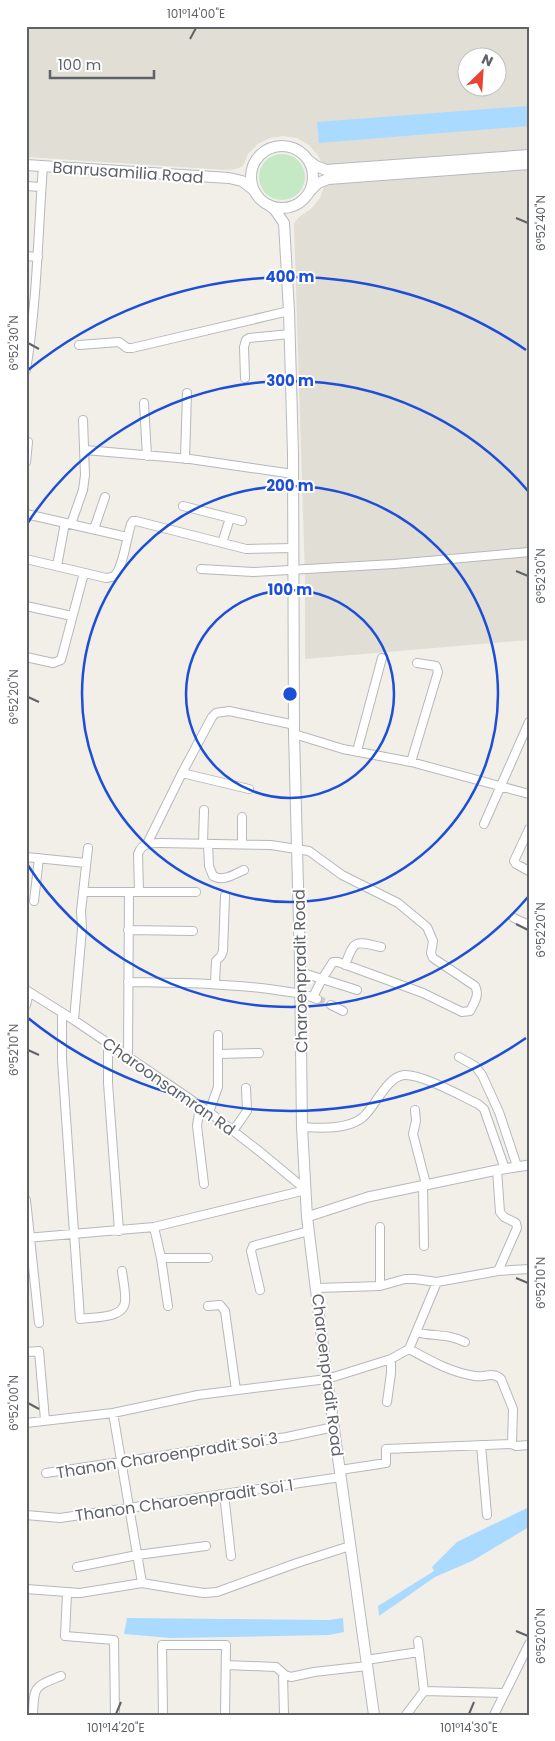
<svg xmlns="http://www.w3.org/2000/svg" width="555" height="1741" viewBox="0 0 555 1741" font-family="Poppins,sans-serif">
<style>
.education{fill:#e1ded6;fill-rule:evenodd}
.green{fill:#c5e8c5}
.water{fill:#aadaff}
.lines{fill:none;stroke-linecap:round;stroke-linejoin:round}
.minor-tunnel{stroke:#ccccc8;stroke-width:8;stroke-dasharray:8 4;stroke-linecap:butt}
.minor-casing{stroke:#b5b8bc;stroke-width:10}
.tertiary-casing{stroke:#b5b8bc;stroke-width:11}
.secondary-casing{stroke:#b6babf;stroke-width:12}
.minor{stroke:#fff;stroke-width:8}
.tertiary{stroke:#fff;stroke-width:9}
.secondary{stroke:#fff;stroke-width:10}
.ticks{fill:none;stroke:#5f6368;stroke-width:2}
.ring{fill:none;stroke:#1d4ed8;stroke-width:2.5}
.labels{text-anchor:middle;stroke-width:4;stroke-linejoin:round;paint-order:stroke}
.street-label{font-size:16px;fill:#5f6368;stroke:#fff}
.centre{fill:#1d4ed8;stroke:#fff;stroke-width:2.5}
.ring-label{font-size:15px;text-anchor:middle;font-weight:bold;fill:#1d4ed8;stroke:#fff;stroke-width:4;stroke-linejoin:round;paint-order:stroke}
.neatline{fill:none;stroke:#5f6368;stroke-width:2}
.ticks-label{font-size:12px;text-anchor:middle;fill:#5f6368}
</style>
<rect width="100%" height="100%" fill="#f1efe8"/>
<path class="education" d="M26,26H529V640L305,659V579L294,223L299,217L311,209L320,198L325,184L324,170L319,157L310,146L297,138L283,136L270,138L258,144L248,154L243,166L236,169L227,170L26,157ZM468,58H498V88H468Z"/>
<path class="green" d="M259 177a23 23 0 1 1 46 0a23 23 0 1 1-46 0Z"/>
<path class="water" d="M528,106L529,126L319,143L317,122Z
M529,1507V1527L472,1561L435,1577L379,1616L378,1606L434,1571L432,1567L457,1542Z
M127,1618L329,1620L343,1618L344,1632L329,1635L171,1638L124,1634Z"/>
<g class="lines">
<path class="minor-tunnel" d="M317,999L331,1005"/>
<defs>
<path id="minor" d="M26,186L41,187
M26,256L38,257
M79,345L119,342L127,348H132L289,311
M26,370C37,303 38,234 43,166
M245,378L244,347L246,340L249,338L290,334
M144,403L147,456
M85,450L190,459L293,474
M185,459L187,393
M26,462L28,442
M183,506L242,521
M26,514L127,537
M71,524L83,490L85,475L83,420
M94,529L105,497
M222,543L230,518
M26,559L106,578C109,577 111,578 114,576C123,569 127,536 131,524L133,521H136L246,549L294,548
M57,566L65,523
M201,569L253,572L394,564L529,552
M26,606L72,616
M26,657L53,663L61,660L84,573
M294,734L343,749L411,762L529,794
M357,751L382,658
M411,762L438,672L436,666L417,663
M182,773L249,789
M484,824L529,722
M529,829L514,861L516,864L529,871
M203,843L204,810
M147,844L182,773L212,717L216,713L229,711L295,725
M208,844L209,866L213,876C224,882 234,874 244,870
M242,844V817
M26,857L86,863
M83,892H196
M139,892L138,854C142,843 150,843 160,843L271,845L309,851L342,875L398,903L427,927L433,941L431,953L433,958L475,986C480,995 474,1003 470,1011L462,1012L423,993L338,962H333L322,979L313,997
M34,901L39,858
M514,918L529,925
M128,930L193,931
M345,965C355,939 354,941 381,947
M300,972L357,990
M128,982C177,983 227,983 276,990C290,992 304,993 317,999
M215,984L216,961L221,956L223,951L225,896
M26,990L74,1020L209,1112L264,1155L306,1190
M26,1005L29,992
M331,1005L343,1011
M62,1013V1060L80,1319C93,1317 123,1319 125,1302C126,1292 123,1280 122,1271
M74,1020L82,929L81,911L88,848
M108,1043V1083L119,1231
M218,1054L259,1053
M459,1057L475,1066L482,1075L499,1112L517,1166
M128,1058L129,892
M200,1106L197,1126L204,1184
M415,1110L416,1121L413,1134L426,1184
M209,1112L218,1087V1035
M302,1127C320,1128 346,1130 362,1118C375,1108 386,1077 404,1075C422,1074 461,1096 478,1104L484,1109L505,1169
M233,1131L247,1111L246,1088
M497,1170L500,1212L504,1217L516,1223L517,1228L498,1271
M423,1185L424,1246
M26,1200L39,1323
M154,1227L161,1258L168,1306
M380,1227V1286
M26,1238L154,1227L306,1190
M161,1258H208
M317,1288L380,1286L405,1279H415L437,1282L498,1271L529,1269
M260,1290L251,1251L253,1246L309,1231
M208,1306L220,1305L225,1311L236,1390
M416,1332C434,1337 447,1333 465,1342
M409,1349C431,1361 450,1372 475,1376C484,1378 493,1371 501,1379L513,1409L512,1444L516,1446L529,1445
M26,1352L39,1351L45,1420
M387,1402L391,1373V1359
M113,1413L142,1583
M26,1423L113,1413L198,1395L327,1379L391,1359L409,1349L437,1282
M481,1445L487,1515
M340,1470L386,1463V1449L512,1444
M46,1473L287,1437L334,1427
M224,1494L231,1556
M26,1515L60,1518L341,1477
M77,1567L137,1555L206,1546
M26,1589L80,1593L142,1583L190,1591L204,1593L217,1592L297,1563L350,1546
M67,1593L65,1636L114,1640L115,1715
M418,1641L424,1691L504,1693
M366,1660L419,1652
M226,1665L276,1667L285,1675L291,1677L314,1672L367,1666
M283,1674L284,1715
M33,1715C34,1685 34,1687 61,1676
M163,1715L162,1645H226L225,1715
M406,1715L424,1691
M494,1715L529,1644"/>
<path id="tertiary" d="M307,1217L368,1197L497,1170L529,1165"/>
<path id="secondary" d="M251 177a31 31 0 1 1 62 0a31 31 0 1 1-62 0Z
M308,160L316,166L326,170L529,155
M26,165L229,178L242,181L254,190
M311,190L318,183L328,179L529,164
M269,205L275,210L284,223L289,311L293,454L294,734L300,962L302,1127L307,1217L327,1379L374,1715"/>
</defs>
<use href="#minor" class="minor-casing"/>
<use href="#tertiary" class="tertiary-casing"/>
<use href="#secondary" class="secondary-casing"/>
<use href="#minor" class="minor"/>
<use href="#tertiary" class="tertiary"/>
<use href="#secondary" class="secondary"/>
</g>
<path class="ticks" d="M190,39L196,28M516,218L528,223M28,343L39,349M516,571L528,576M28,697L39,702M516,924L528,930M28,1050L39,1055M516,1278L528,1283M28,1403L39,1409M516,1631L528,1636M116,1714L121,1702M469,1714L474,1702"/>
<g class="ring">
<circle cx="290" cy="694" r="104"/>
<circle cx="290" cy="694" r="208"/>
<path d="M528 897A313 313 0 0 1 27 864M27 524A313 313 0 0 1 528 491"/>
<path d="M526 1038A417 417 0 0 1 28 1018M28 370A417 417 0 0 1 526 350"/>
</g>
<g class="labels">
<g class="street-label">
<text transform="translate(128 172) rotate(4)" y="6">Banrusamilia Road</text>
<text transform="translate(300 971) rotate(-91)" y="6">Charoenpradit Road</text>
<text transform="translate(169 1086) rotate(35)" y="6">Charoonsamran Rd</text>
<text transform="translate(328 1375) rotate(83)" y="6">Charoenpradit Road</text>
<text transform="translate(167 1455) rotate(-9)" y="6">Thanon Charoenpradit Soi 3</text>
<text transform="translate(184 1500) rotate(-8)" y="6">Thanon Charoenpradit Soi 1</text>
</g>
</g>
<circle cx="290" cy="694" r="8" class="centre"/>
<g class="ring-label">
<text x="290" y="282">400 m</text>
<text x="290" y="386">300 m</text>
<text x="290" y="491">200 m</text>
<text x="290" y="595">100 m</text>
</g>
<rect width="555" height="1741" fill="none" stroke="#ffffff" stroke-width="55"/>
<g transform="translate(482 72) rotate(25)"><circle r="24" fill="#ffffff" stroke="#bfc1c3"/>
<path d="M0-4L9 19L0 12L-9 19Z" fill="#ea4335"/>
<text y="-8" font-size="14" font-weight="bold" text-anchor="middle" fill="#5f6368">N</text>
</g>
<path d="M50 70v8h104v-8" fill="none" stroke="#5f6368" stroke-width="2.5"/>
<text x="58" y="70" font-size="15" fill="#5f6368" stroke="#ffffff" stroke-width="4" paint-order="stroke">100 m</text>
<rect x="28" y="28" width="500" height="1686" class="neatline"/>
<g class="ticks-label">
<text x="196" y="18">101°14'00"E</text>
<text transform="translate(541 223) rotate(-90)" y="4">6°52'40"N</text>
<text transform="translate(14 343) rotate(-90)" y="4">6°52'30"N</text>
<text transform="translate(541 576) rotate(-90)" y="4">6°52'30"N</text>
<text transform="translate(14 697) rotate(-90)" y="4">6°52'20"N</text>
<text transform="translate(541 930) rotate(-90)" y="4">6°52'20"N</text>
<text transform="translate(14 1050) rotate(-90)" y="4">6°52'10"N</text>
<text transform="translate(541 1283) rotate(-90)" y="4">6°52'10"N</text>
<text transform="translate(14 1403) rotate(-90)" y="4">6°52'00"N</text>
<text transform="translate(541 1636) rotate(-90)" y="4">6°52'00"N</text>
<text x="116" y="1732">101°14'20"E</text>
<text x="469" y="1732">101°14'30"E</text>
</g>
</svg>
